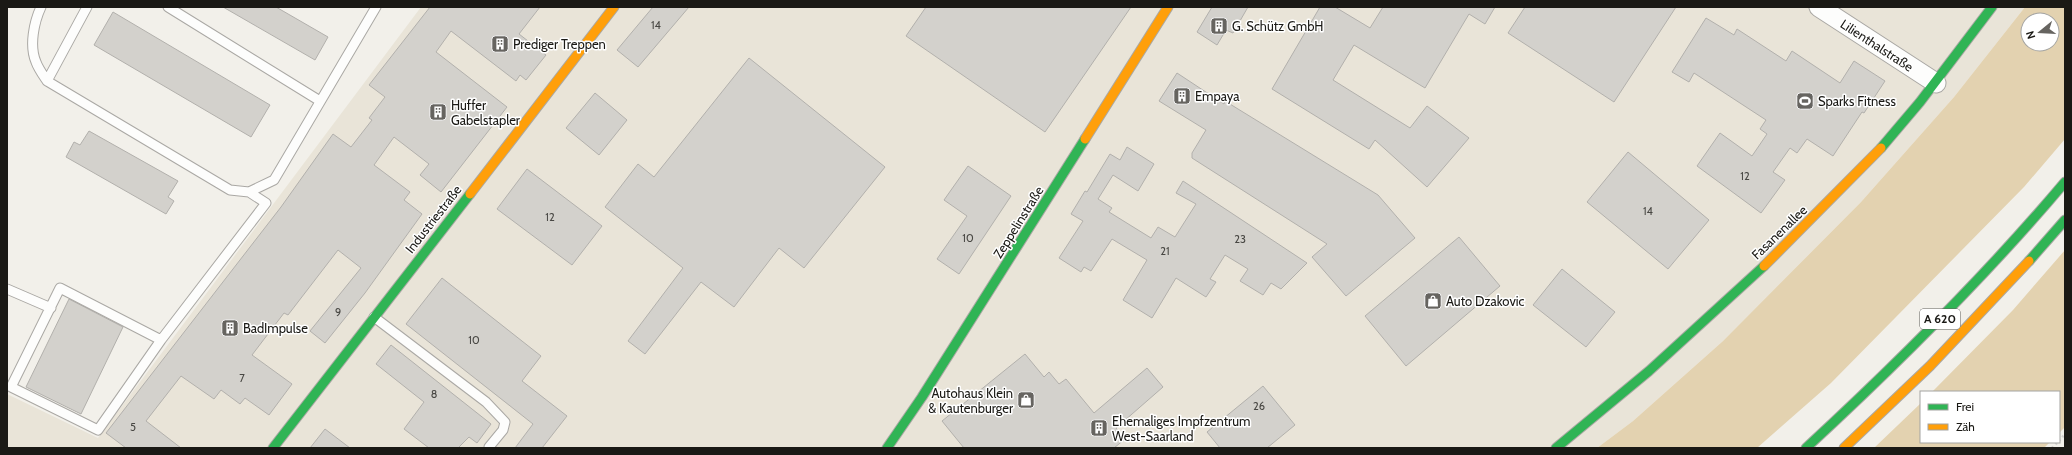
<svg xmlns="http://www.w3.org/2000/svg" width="2072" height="455" viewBox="0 0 2072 455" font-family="Cabin,sans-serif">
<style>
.built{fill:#e9e4d8}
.green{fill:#e3d2b0;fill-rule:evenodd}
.building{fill:#d3d1cc;stroke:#b2b0ac}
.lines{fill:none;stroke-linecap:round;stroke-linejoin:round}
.lane-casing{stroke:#aaa8a4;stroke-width:11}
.street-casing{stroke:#aaa8a4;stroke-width:21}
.fast-casing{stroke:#aaa8a4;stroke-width:11}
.slow-casing{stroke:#aaa8a4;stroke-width:11}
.path{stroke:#d1d0ce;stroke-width:2.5;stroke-dasharray:2 3;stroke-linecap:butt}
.lane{stroke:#fdfdfc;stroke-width:9}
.street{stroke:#fdfdfc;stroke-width:19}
.fast{stroke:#30b455;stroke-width:9}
.slow{stroke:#ff9f0a;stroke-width:9}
.labels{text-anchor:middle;stroke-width:3;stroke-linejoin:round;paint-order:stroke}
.number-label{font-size:11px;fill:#484743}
.shield{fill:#fff;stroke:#5f5e5b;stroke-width:1}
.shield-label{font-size:12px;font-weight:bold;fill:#1a1915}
.poi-label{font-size:13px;fill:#1a1915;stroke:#fff;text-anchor:start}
.street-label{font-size:13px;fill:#1a1915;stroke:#fff}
</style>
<rect width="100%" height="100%" fill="#f2f0ea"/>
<path class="built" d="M421,7H2025L1954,97L1861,202L1723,341L1633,421L1597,448H7V394L98,438Z"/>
<path class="green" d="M2025,7H2065V139L2024,187L1831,383L1757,448H1597L1633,421L1723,341L1861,202L1954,97ZM2028,20H2052V44H2028Z
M2065,250V427L2059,433V392H1932L2013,310Z
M1921,403V442H2050L2044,448H1874Z"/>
<path class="building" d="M223,7H276L328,37L315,60Z
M430,7H540L519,34L546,55L526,80L520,75L516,81L451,31L436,52L507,107L441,192L420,175L429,164L394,137L374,165L410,192L404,200L422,214L365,293L325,343L310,331L361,268L338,250L288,315L284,313L252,355L292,384L269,415L245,398L240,404L221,390L214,399L181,376L146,421L181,448H126L106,433L281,207L333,134L351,147L372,120L369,118L385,97L369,85Z
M653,7H689L638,67L617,50Z
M926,7H1131L1045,132L906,36Z
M1212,7H1248L1233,33L1226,30L1217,45L1197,32Z
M1320,7H1335L1370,28L1383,7H1495L1485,24L1469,14L1425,88L1354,45L1333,80L1410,128L1427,106L1469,138L1427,187L1375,140L1369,149L1272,89Z
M1525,7H1676L1614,102L1508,33Z
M113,12L270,105L251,137L94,45Z
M1706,18L1734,35L1737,29L1786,61L1792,51L1840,83L1854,61L1885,81L1864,113L1862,112L1833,156L1807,139L1797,153L1790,148L1773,172L1785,180L1761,213L1697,166L1720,133L1752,156L1767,134L1760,129L1766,120L1694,73L1689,82L1672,72Z
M749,58L885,167L804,268L779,248L734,307L701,282L645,354L628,341L683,268L605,207L638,164L654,177Z
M1177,73L1224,104L1225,101L1378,195L1415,238L1346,296L1312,257L1327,244L1192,158V153L1206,130L1159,101Z
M595,93L627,120L599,155L566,128Z
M89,131L178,181L168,197L174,201L166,214L66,157L74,142L80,145Z
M1127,147L1154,164L1138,191L1113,175L1098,199L1112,208L1109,212L1151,238L1158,227L1175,237L1196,204L1176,193L1183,181L1307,263L1281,289L1271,283L1263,295L1240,281L1248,269L1225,255L1210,279L1216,282L1206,297L1176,278L1152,318L1123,300L1147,260L1112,239L1091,271L1084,267L1081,272L1059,258L1083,221L1071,214L1085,191L1087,192L1110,154L1120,160Z
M1628,152L1709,220L1668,269L1587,202Z
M968,166L1011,196L959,274L937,259L967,216L944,200Z
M527,169L602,226L572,265L497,209Z
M1459,237L1500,286L1406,366L1365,316Z
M1562,269L1615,312L1586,347L1533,305Z
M442,278L541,356L522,381L567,416L542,448H515L533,424L406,324Z
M69,299L123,327L81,414L26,387Z
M391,345L491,424L477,443L469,437L458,448H429L404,429L424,402L376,364Z
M1025,354L1044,377L1049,372L1059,384L1066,379L1094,413L1147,368L1163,387L1116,428L1125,439L1114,448H964L942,421Z
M1263,386L1295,425L1267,448H1220L1207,432Z
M325,429L350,448H310Z"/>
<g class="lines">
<defs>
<path id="lane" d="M41,7C34,22 29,46 36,62C38,68 43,75 47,81L230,190L249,192L274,180L376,7
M168,7L320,101
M47,81L87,7
M7,289L51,308
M374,317L486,402L505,422L503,430L489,447
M161,340L60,288L11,387L98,430L161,340L266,203L249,192"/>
<path id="street" d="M1819,7L1936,83"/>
<path id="fast" d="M1881,148L1920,102L1992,7
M2029,261L2065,220
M273,448L470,194
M887,448L922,397L1085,139
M1556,448L1649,371L1764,266
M1806,448C1897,364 1985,277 2065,182"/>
<path id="slow" d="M1085,139L1168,7
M470,194L614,7
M1764,266L1881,148
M1844,448L1930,366L2029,261"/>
</defs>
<use href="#lane" class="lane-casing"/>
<use href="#street" class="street-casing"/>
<use href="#fast" class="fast-casing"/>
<use href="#slow" class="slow-casing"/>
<path class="path" d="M2059,441L2065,434
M2052,448L2058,442"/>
<use href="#lane" class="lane"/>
<use href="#street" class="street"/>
<use href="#fast" class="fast"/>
<use href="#slow" class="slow"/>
</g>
<defs>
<symbol id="building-square" viewBox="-11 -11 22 22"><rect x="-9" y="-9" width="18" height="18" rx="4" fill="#666460" stroke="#fff"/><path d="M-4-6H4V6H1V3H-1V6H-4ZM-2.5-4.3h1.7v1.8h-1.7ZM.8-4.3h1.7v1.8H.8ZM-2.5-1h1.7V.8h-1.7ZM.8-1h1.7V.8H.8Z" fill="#fff"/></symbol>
<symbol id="stadium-square" viewBox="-11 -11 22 22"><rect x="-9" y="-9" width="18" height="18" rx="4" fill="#666460" stroke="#fff"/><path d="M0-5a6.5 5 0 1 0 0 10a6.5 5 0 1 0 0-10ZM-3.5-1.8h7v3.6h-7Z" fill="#fff"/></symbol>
<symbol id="shop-square" viewBox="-11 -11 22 22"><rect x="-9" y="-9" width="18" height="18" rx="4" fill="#666460" stroke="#fff"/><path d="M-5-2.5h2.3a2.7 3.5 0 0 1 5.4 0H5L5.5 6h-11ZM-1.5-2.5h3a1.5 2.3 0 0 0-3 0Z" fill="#fff"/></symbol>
</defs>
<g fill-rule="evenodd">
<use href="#building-square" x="1209" y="16" width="20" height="20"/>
<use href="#building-square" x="490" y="34" width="20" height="20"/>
<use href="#building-square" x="1172" y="86" width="20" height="20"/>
<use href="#stadium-square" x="1795" y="91" width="20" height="20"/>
<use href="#building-square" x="428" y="102" width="20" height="20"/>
<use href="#shop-square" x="1423" y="291" width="20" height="20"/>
<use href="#building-square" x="220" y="318" width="20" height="20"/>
<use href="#shop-square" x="1016" y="390" width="20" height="20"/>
<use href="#building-square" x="1089" y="418" width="20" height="20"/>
</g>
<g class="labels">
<g class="number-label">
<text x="656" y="29">14</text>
<text x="1745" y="180">12</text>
<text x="1648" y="215">14</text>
<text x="550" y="221">12</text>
<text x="968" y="242">10</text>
<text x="1240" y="243">23</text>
<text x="1165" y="255">21</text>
<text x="338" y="316">9</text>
<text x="474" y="344">10</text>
<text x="242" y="382">7</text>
<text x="434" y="398">8</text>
<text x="1259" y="410">26</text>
<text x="133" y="431">5</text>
</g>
<rect class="shield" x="1920" y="309" width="40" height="20" rx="3"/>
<g class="shield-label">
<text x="1940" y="323">A 620</text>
</g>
<g class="poi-label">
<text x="1232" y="31">G. Schütz GmbH</text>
<text x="513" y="49">Prediger Treppen</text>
<text x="1195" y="101">Empaya</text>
<text x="1818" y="106">Sparks Fitness</text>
<text x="451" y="110">Huffer<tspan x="451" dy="15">Gabelstapler</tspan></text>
<text x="1446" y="306">Auto Dzakovic</text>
<text x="243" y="333">BadImpulse</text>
<text x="1013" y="398" text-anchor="end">Autohaus Klein<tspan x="1013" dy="15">&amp; Kautenburger</tspan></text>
<text x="1112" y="426">Ehemaliges Impfzentrum<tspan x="1112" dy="15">West-Saarland</tspan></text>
</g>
<g class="street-label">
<text transform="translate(1877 45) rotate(33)" y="5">Lilienthalstraße</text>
<text transform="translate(433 219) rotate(-52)" y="5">Industriestraße</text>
<text transform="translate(1018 222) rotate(-58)" y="5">Zeppelinstraße</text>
<text transform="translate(1779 232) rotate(-44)" y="5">Fasanenallee</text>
</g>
</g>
<rect width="2072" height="455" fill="none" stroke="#1a1915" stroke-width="16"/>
<rect x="1920" y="391" width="140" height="52" fill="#ffffff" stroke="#a3a3a1"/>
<rect x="1928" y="404" width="20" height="6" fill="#30b455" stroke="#a3a3a1"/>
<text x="1956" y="411" font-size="12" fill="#1a1915">Frei</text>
<rect x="1928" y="424" width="20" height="6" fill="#ff9f0a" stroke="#a3a3a1"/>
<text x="1956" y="431" font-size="12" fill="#1a1915">Zäh</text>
<g transform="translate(2040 32) rotate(252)"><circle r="19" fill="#ffffff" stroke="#a3a3a1"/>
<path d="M0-3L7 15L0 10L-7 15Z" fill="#666460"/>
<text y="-6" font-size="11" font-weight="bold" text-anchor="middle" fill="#1a1915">N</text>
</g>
</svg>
